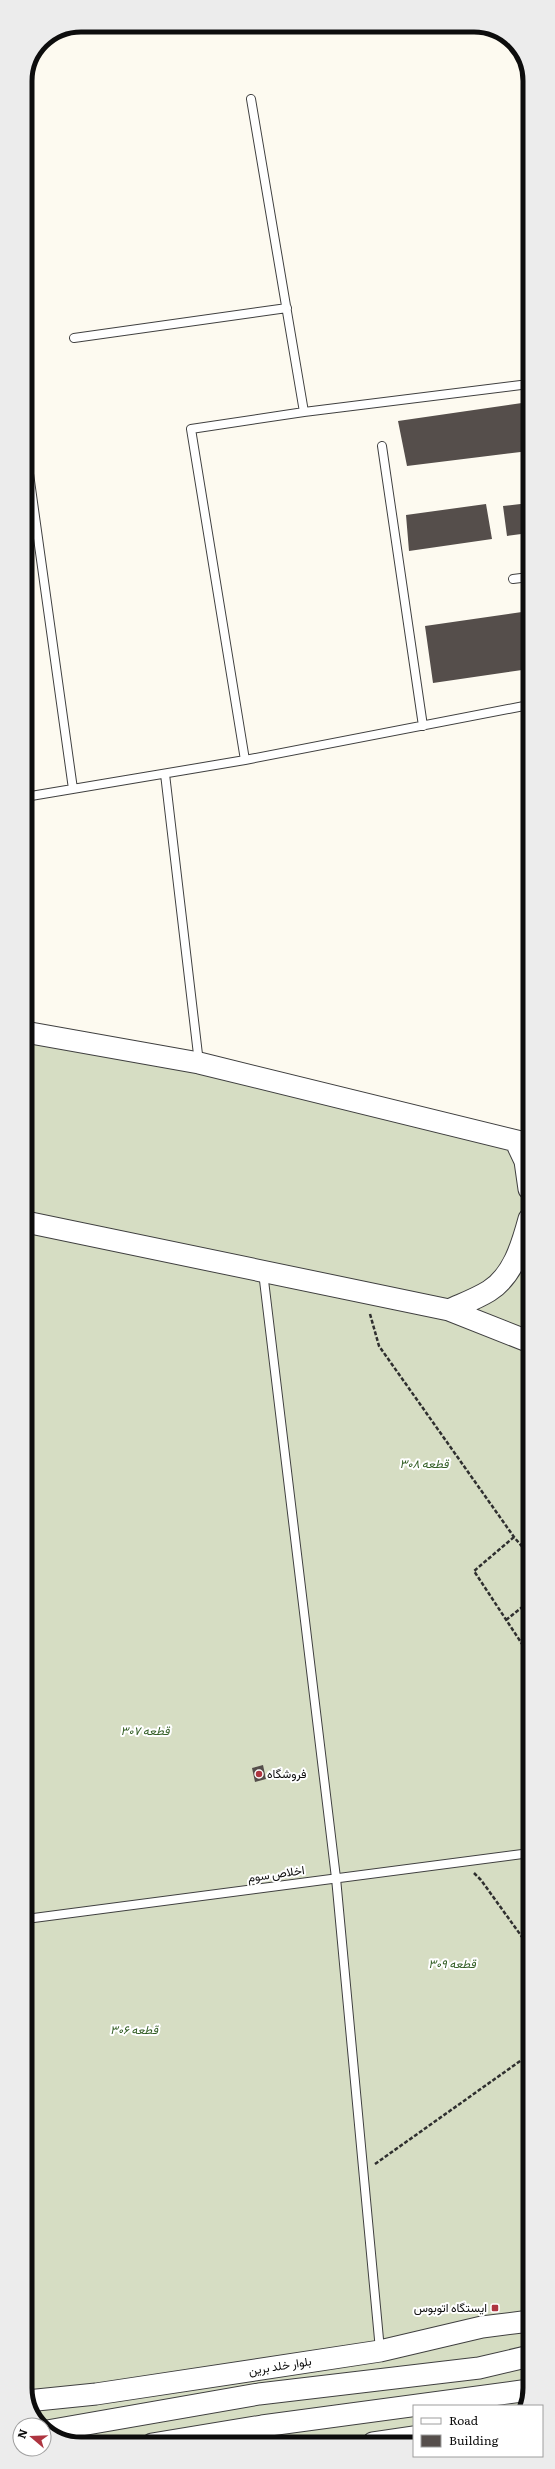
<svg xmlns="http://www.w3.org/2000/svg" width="555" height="2469" viewBox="0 0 555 2469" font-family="Literata,Vazirmatn,serif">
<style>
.cemetery{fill:#d6ddc3}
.building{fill:#554e4b}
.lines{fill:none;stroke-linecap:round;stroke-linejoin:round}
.service-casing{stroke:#404040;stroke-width:10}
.tertiary-casing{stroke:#404040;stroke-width:23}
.path{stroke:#2f2f2f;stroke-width:2.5;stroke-dasharray:4 2;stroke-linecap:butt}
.service{stroke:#fff;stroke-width:8}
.tertiary{stroke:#fff;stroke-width:21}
.poi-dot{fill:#ae3540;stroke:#fff;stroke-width:1.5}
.labels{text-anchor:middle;stroke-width:4;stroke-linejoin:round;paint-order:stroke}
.park-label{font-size:12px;font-style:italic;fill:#335e25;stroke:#fff}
.poi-label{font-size:12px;fill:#0d0d0d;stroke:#fff;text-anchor:start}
.street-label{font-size:12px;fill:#0d0d0d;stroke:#fff}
.rim{fill:none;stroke:#0d0d0d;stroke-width:5}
</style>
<rect width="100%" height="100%" fill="#fdfaf0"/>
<path class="cemetery" d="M25,1021L516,1142L529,1139L530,2388L523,2406H414V2443L77,2444L44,2430L26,2399Z"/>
<path class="building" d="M529,402V451L407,466L398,421Z
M529,503V533L507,536L503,506Z
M486,504L492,539L409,551L406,515Z
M529,611V669L433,683L425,626Z
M25,678L28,692H25Z
M263,1765L266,1779L255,1782L252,1768Z"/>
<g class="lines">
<defs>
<path id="service" d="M251,99L304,412
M74,338L287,308
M25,445L73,789
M382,446L423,726
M513,579L529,577
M245,760L191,429L304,412L529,384
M165,774L199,1063
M25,797L245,760L529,705
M263,1272L336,1878L380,2350
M26,1919L530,1853"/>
<path id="tertiary" d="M25,1032L199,1063L529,1144
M516,1142L525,1161L529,1189
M26,1222L449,1310L530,1342
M449,1310C462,1304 476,1299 489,1291C513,1276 522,1245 529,1219
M27,2401L96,2394L380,2351L482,2327L530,2321
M47,2431L259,2394L479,2368L530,2356
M373,2443L414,2437
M152,2444L262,2426L529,2390"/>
</defs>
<use href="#service" class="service-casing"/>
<use href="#tertiary" class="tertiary-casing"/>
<path class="path" d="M370,1314L379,1346L514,1537L530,1556
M514,1537L474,1571L530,1656
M506,1620L530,1601
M474,1873L481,1880L530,1948
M375,2164L530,2054"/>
<use href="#service" class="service"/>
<use href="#tertiary" class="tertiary"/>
</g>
<g class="poi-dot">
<circle cx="259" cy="1774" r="4"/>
<rect x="491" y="2304" width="8" height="8" rx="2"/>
</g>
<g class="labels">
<g class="park-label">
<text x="424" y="1468">قطعه ۳۰۸</text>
<text x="145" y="1735">قطعه ۳۰۷</text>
<text x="452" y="1968">قطعه ۳۰۹</text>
<text x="134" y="2034">قطعه ۳۰۶</text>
</g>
<g class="poi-label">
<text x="267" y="1778">فروشگاه</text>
<text x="487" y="2312" text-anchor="end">ایستگاه اتوبوس</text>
</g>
<g class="street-label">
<text transform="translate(276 1874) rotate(-8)" y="4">اخلاص سوم</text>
<text transform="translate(280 2366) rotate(-9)" y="4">بلوار خلد برین</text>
</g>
</g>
<path d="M0 0H555V2469H0ZM81 32H474A49 49 0 0 1 523 81V2388A49 49 0 0 1 474 2437H81A49 49 0 0 1 32 2388V81A49 49 0 0 1 81 32Z" fill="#ececec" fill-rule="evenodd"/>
<path class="rim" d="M81 32H474A49 49 0 0 1 523 81V2388A49 49 0 0 1 474 2437H81A49 49 0 0 1 32 2388V81A49 49 0 0 1 81 32Z"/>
<rect x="413" y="2405" width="130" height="52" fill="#ffffff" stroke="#9e9e9e"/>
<rect x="421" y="2418" width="20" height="6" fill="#ffffff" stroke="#9e9e9e"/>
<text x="449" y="2425" font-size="12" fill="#0d0d0d">Road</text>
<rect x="421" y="2435" width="20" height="12" fill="#554e4b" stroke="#9e9e9e"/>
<text x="449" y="2445" font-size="12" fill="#0d0d0d">Building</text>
<g transform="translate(32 2437) rotate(289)"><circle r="19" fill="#ffffff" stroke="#9e9e9e"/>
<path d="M0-3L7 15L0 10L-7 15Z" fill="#ae3540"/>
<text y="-6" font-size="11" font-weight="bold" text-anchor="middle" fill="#0d0d0d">N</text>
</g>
</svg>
